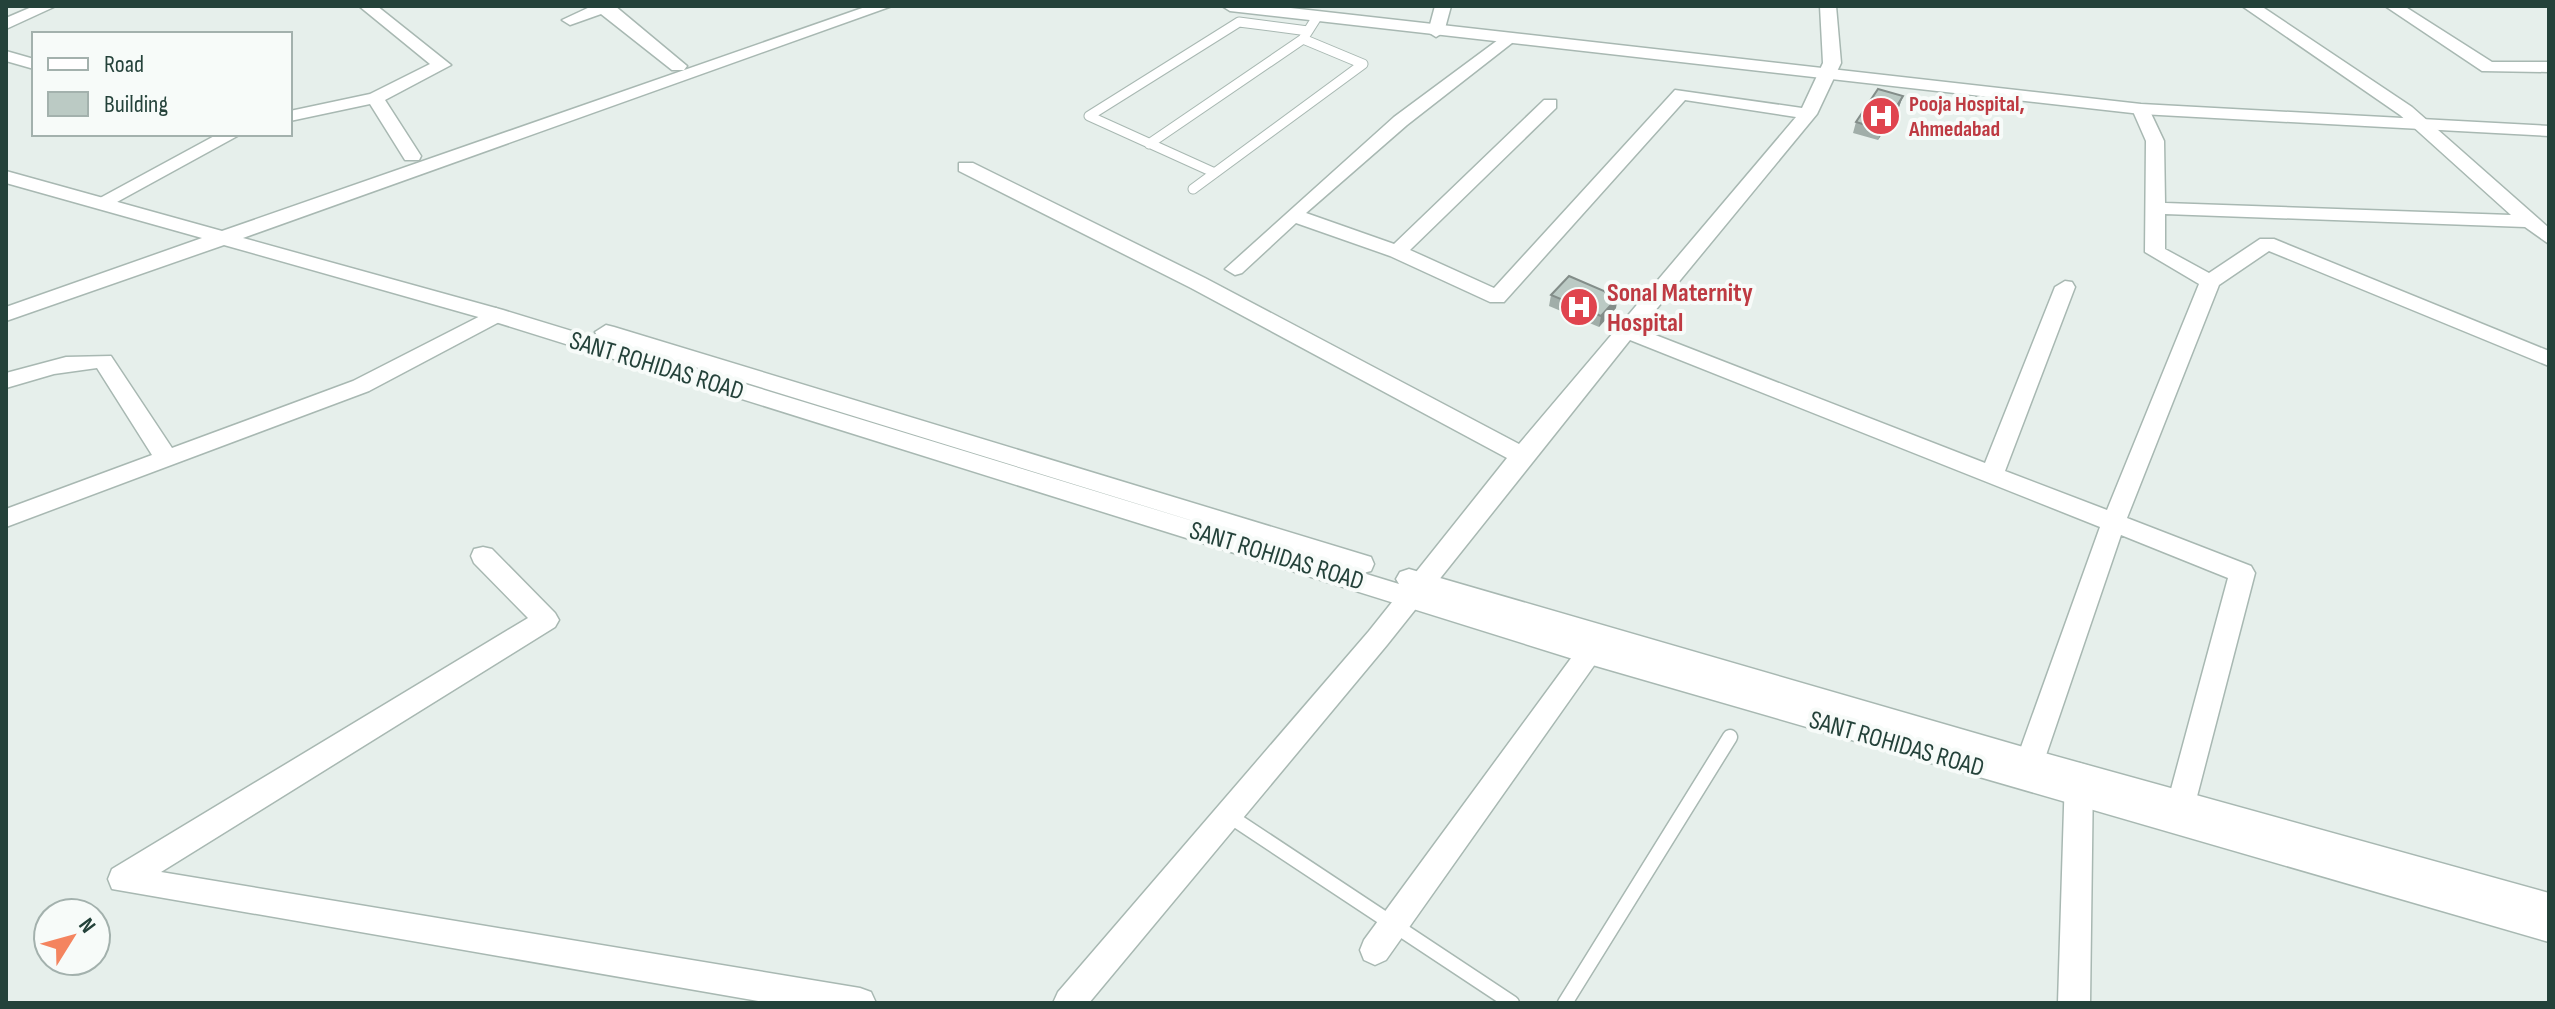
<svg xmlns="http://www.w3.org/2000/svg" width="2555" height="1009" viewBox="0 0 2555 1009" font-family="'Sofia Sans Condensed',sans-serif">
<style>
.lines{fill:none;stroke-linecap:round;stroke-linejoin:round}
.service-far1-casing{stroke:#a8b8b2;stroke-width:11}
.service-casing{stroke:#a8b8b2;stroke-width:17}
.minor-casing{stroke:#a8b8b2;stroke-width:3}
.tertiary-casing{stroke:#a8b8b2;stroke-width:3}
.service-far1{stroke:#fff;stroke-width:9}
.service{stroke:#fff;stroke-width:14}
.minor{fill:#fff;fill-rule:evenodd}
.tertiary{fill:#fff;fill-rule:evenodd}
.wall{fill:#a1aea9}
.shaded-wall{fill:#838d89}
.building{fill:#bbcac4;stroke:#838d89;stroke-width:2}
.labels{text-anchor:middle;stroke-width:8;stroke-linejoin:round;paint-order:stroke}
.far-health-label{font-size:22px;font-weight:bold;fill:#be3a42;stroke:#f7fbf9;text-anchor:start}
.health-label{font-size:26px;font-weight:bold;fill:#be3a42;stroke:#f7fbf9;text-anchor:start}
.street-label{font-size:26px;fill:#24423a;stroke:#f7fbf9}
</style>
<rect width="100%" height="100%" fill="#e6efeb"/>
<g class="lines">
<defs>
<path id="service-far1" d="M1149,144L1303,39L1317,17
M1215,173L1089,116L1239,22L1308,31
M1193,189L1363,64L1303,39"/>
<path id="service" d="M1228,815L1512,1003
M1565,1003L1730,737"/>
<path id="minor" d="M34,6H56L6,29V18Z
M359,6H377L451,65L385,100L421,156L419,160H405L370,104L290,121V111L370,94L430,64Z
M592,6H615L687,66L684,70H672L601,14L570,25L562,20Z
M1435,6H1451L1444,32L1436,37L1428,32Z
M1820,6H1836L1841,63L1817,114L1640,329L1985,463L2055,287L2065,281L2072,282L2075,287L2005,471L2107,510L2199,284L2145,252L2146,141L2132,109L2135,105H2147L2164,141L2165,203L2511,215L2400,115L2242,6H2261L2412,107L2549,228V244L2525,227L2165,214V249L2209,273L2260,239H2274L2549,351V366L2269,251L2219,285L2127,518L2251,566L2255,573L2195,804L2191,813L2181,817L2171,813L2167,804L2228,578L2121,535L2044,761L2040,769L2030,773L2020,769L2016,761L2100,527L1630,340L1387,645L1089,1003H1053L1058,992L1369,631L1507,458L1191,288L959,171V163H973L1205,278L1519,444L1796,117L1685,100L1504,302H1490L1390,256L1296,223L1242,273L1235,275L1225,269L1394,117L1506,34L1512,35V43L1407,125L1306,213L1394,244L1544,100H1556V108L1410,250L1494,288L1675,90L1802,108L1823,63Z
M2385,6H2404L2492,62H2549V72L2482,71Z
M6,51L34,59V69L6,61Z
M218,134H241L117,202L110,204L100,198Z
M496,308L507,315L503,320L369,391L6,527V509L152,455L97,368L54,374L6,388V373L66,357L111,356L172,448L353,381Z
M483,547L492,549L555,613L559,620L555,627L161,872L860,988L871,992L876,1003H770L112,889L108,879L112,869L528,618L474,563L471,556L474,549Z
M1589,642L1598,646L1602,653L1598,660L1386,960L1375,965L1364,960L1360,950L1364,940L1580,646Z
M2079,763L2089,766L2093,775L2090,1003H2058L2065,775L2069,766Z"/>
<path id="tertiary" d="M868,6H892L243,238L503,310L1232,533L598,337L595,332L606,325L614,327L1371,557L1374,564L1371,571L1363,573L1399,584L1396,579L1400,572L1409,569L2030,749L2549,893V942L1589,664L489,320L224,245L6,321V307L202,238L6,183V171L222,231Z
M1222,6H1273L2141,104L2549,126V136L2141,114L1230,11Z"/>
</defs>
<use href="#service-far1" class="service-far1-casing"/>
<use href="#service" class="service-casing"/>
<use href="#minor" class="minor-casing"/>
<use href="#tertiary" class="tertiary-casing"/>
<use href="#service-far1" class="service-far1"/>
<use href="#service" class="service"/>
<use href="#minor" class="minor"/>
<use href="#tertiary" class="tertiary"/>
</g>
<path class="wall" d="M1903,96L1899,107L1878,140L1853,133L1856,122Z
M1551,295L1616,308L1599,327L1549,306Z"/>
<path class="shaded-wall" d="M1903,96L1899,107L1878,140L1882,130Z
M1618,297L1616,308L1599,327L1601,316Z"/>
<path class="building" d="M1878,89L1903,96L1882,130L1856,122Z
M1569,276L1618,297L1601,316L1551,295Z"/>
<defs>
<symbol id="hospital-disc" viewBox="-11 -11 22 22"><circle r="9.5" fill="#e0444e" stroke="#f7fbf9"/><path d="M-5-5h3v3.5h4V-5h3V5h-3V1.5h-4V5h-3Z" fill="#fff"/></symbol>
</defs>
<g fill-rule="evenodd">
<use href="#hospital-disc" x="1859" y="94" width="44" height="44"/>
<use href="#hospital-disc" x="1557" y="285" width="44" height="44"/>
</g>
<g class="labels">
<g class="far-health-label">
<text x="1909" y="111">Pooja Hospital,<tspan x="1909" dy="25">Ahmedabad</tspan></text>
</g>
<g class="health-label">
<text x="1607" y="301">Sonal Maternity<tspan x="1607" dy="30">Hospital</tspan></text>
</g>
<g class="street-label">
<text transform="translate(657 365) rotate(17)" y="9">SANT ROHIDAS ROAD</text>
<text transform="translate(1277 555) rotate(17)" y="9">SANT ROHIDAS ROAD</text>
<text transform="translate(1897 743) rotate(16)" y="9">SANT ROHIDAS ROAD</text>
</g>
</g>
<rect width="2555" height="1009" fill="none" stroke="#24423a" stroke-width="16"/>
<rect x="32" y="32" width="260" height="104" fill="#f7fbf9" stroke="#a3b1ad" stroke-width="2"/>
<rect x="48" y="58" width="40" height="12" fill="#ffffff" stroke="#a3b1ad" stroke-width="2"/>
<text x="104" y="72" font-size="24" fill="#24423a">Road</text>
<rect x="48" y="92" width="40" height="24" fill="#bbcac4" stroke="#a3b1ad" stroke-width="2"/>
<text x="104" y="112" font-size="24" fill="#24423a">Building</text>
<g transform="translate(72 937) rotate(53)"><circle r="38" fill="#f7fbf9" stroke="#a3b1ad" stroke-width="2"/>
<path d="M0-6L14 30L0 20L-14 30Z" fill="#f4845f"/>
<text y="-12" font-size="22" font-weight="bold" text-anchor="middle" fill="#24423a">N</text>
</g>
</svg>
